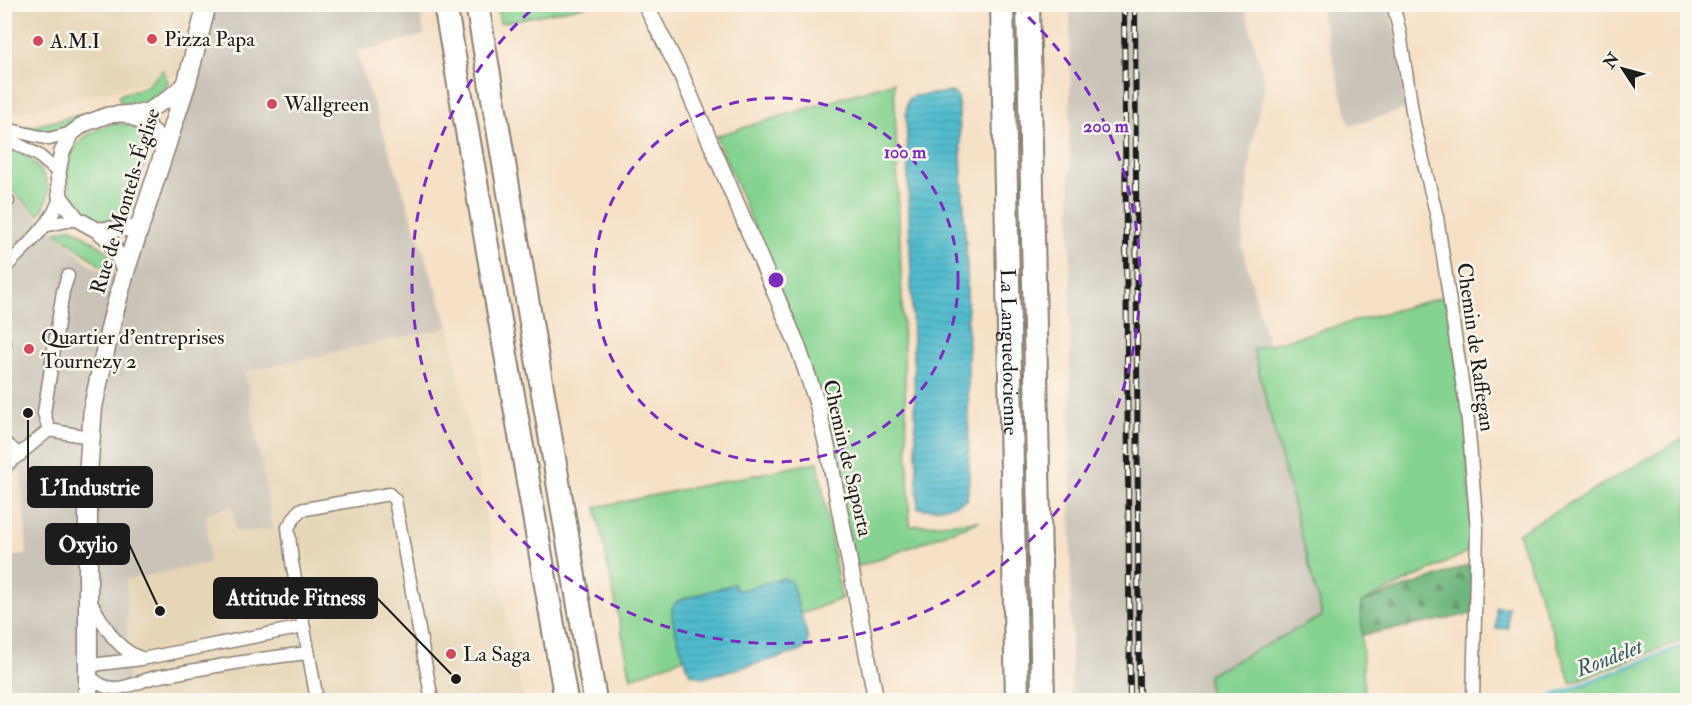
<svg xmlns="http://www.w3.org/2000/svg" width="1692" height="705" viewBox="0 0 1692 705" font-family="'IM FELL Double Pica',serif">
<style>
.built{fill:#e6d5b7}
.industrial{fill:#cac3b8}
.green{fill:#86d391;stroke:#517856;stroke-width:1.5}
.forest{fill:url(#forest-firs);stroke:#44684c;stroke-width:1.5}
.water{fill:url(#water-rules);stroke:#366c74;stroke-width:1.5}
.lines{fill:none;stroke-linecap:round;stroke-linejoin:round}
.stream{stroke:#51bbcd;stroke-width:4}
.minor-casing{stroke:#897e71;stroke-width:15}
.tertiary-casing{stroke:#897e71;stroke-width:18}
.secondary-casing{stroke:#897e71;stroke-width:21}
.motorway-casing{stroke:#897e71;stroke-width:26}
.minor{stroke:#fff;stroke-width:12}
.tertiary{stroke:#fff;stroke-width:15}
.secondary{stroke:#fff;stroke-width:18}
.motorway{stroke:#fff;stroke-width:22}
.rail-casing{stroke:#1c1c1c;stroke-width:6}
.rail{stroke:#fbf7ec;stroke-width:4;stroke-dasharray:11;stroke-linecap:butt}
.ring{fill:none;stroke:#7b2cbf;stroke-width:3;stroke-dasharray:10 8}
.poi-dot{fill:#d1495b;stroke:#fbf7ec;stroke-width:2}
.labels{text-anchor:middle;stroke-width:5;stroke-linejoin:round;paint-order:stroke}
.poi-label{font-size:21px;fill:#1c1c1c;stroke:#fbf7ec;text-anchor:start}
.street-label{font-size:21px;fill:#1c1c1c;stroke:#fbf7ec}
.water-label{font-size:22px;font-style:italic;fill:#315c63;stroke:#fbf7ec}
.centre{fill:#7b2cbf;stroke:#fbf7ec;stroke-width:3}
.ring-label{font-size:18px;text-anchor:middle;font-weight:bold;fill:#7b2cbf;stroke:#fbf7ec;stroke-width:5;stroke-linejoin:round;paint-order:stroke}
.leader{fill:none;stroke:#1c1c1c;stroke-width:2}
.callout-dot{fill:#1c1c1c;stroke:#fbf7ec;stroke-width:2}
.callout{fill:#1c1c1c;stroke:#1c1c1c;stroke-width:2}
.callout-label{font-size:22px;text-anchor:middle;font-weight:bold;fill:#fff}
</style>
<defs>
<pattern id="forest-firs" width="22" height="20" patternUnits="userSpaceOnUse" patternTransform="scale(1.5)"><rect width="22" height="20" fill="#6cb57b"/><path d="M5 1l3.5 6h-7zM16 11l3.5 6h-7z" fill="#589264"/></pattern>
<pattern id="water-rules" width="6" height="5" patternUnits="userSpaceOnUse" patternTransform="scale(1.5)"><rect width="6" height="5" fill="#51bbcd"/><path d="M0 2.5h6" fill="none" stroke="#46a0af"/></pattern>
</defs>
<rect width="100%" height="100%" fill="#fbf7ec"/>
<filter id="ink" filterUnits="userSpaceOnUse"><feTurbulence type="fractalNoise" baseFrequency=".0167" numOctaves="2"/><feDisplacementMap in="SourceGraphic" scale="12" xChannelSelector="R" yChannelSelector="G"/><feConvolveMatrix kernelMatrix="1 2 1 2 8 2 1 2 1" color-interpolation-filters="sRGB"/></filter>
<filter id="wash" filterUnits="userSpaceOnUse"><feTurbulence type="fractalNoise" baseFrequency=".008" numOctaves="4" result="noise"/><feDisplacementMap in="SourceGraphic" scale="24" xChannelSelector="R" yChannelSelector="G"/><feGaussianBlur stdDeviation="1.35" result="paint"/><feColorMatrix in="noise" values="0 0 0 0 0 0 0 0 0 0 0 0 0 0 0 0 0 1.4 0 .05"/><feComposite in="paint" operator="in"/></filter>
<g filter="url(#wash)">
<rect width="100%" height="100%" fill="#f6e0c6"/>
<path class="built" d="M4,5H200L186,73L5,116Z
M449,327L523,700H129L126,580L208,563L205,513L233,505L273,529L245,372Z"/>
<path class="industrial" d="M200,5H418L425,35L356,52L449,327L245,372L273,529L236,532L233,505L206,513L209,563L126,580L129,700H31V687H5L4,557L27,555L21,471L5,480V187L90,264L112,277L186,73Z
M1070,5H1244L1265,84L1252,143L1242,246L1268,345L1253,350L1322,617L1209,675L1210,700H1071Z
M1319,5H1388L1398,45L1406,109L1350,126Z"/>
<path class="green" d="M497,5V4L590,5L500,23Z
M163,70L168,82C159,103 141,106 120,102L119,96L122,94L147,86Z
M894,82L910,526L980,521L857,567L790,313L716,136Z
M80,115C62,138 51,134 26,128Z
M115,123L130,125L152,139L130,216C94,254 33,165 93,132C101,128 107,125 115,123Z
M4,147C28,150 55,177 46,202C45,207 41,211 39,215L5,184Z
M71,227L106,250L112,260L109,272L56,232Z
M1447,296L1465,405L1472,550L1361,603L1364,700H1210L1208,675L1322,616L1253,349Z
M1687,436V638L1571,683L1518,533Z
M818,462L841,599L631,678L596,507Z
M1687,645V700H1546Z"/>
<path class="forest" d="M1474,563L1473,614L1362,635L1361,603Z"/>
<path class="water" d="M952,92L958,97L967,269L969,478L967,500C954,506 933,511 918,508L906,112L908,99L915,96Z
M783,578L791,581L808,638C808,645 806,648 799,652L703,678L690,673C685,659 668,620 673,606C675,602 676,602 680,600L734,584L738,591Z
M1496,607H1508V628L1496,629Z"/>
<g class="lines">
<path class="stream" d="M1542,700L1688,644"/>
</g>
</g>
<g filter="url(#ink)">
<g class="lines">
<defs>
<path id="minor" d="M1393,4L1400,33L1414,123L1437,217L1468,421L1477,529L1473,700
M4,133L15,131L49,139L72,133
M4,137L38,155L58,172
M4,205L8,201
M44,226L77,219
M4,269C24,247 52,226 60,197
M68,276L63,291L44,413L49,430L89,437
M4,344H5
M4,442L20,455
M4,467L49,430
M89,600C104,622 113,648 141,658
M303,627L142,659L99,664L92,667L87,673C95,682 103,688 115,688C129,688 142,680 156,677C206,668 257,658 308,653
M317,700L292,562L288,527L300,510L389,494L395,500L432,700"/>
<path id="tertiary" d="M645,4L681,74L797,344L817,403L829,455L876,700
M125,114C144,122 158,130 163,151
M97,230L139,228
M125,272L114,248L107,238L97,230L77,219L60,197L58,172L62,152L72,133L84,124L108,115L146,112L166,100L187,82"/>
<path id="secondary" d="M88,700V474L93,407L111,324L125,272L187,82L207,4"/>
<g id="motorway">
<path d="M445,4L566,700"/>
<path d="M477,4L595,700"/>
<path id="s1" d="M1002,4L1017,700"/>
<path d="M1028,4L1043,700"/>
</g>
</defs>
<use href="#minor" class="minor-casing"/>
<use href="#tertiary" class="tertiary-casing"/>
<use href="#secondary" class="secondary-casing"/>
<use href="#motorway" class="motorway-casing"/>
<use href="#minor" class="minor"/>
<use href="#tertiary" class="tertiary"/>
<use href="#secondary" class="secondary"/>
<use href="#motorway" class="motorway"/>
<defs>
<path id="rail" d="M1124,4L1130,700
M1135,4L1139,700"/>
</defs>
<use href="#rail" class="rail-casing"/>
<use href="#rail" class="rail"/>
</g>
</g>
<g class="ring">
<circle cx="776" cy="280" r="182"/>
<path d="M1015 5A364 364 0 1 1 537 5"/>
</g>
<g class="poi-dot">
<circle cx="152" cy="39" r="6"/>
<circle cx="38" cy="41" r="6"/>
<circle cx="272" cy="104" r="6"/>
<circle cx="29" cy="349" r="6"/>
<circle cx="451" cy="654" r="6"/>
</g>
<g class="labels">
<g class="poi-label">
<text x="164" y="46">Pizza Papa</text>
<text x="50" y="48">A.M.I</text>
<text x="284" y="111">Wallgreen</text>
<text x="41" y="344">Quartier d'entreprises<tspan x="41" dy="24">Tournezy 2</tspan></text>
<text x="463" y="661">La Saga</text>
</g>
<g class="street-label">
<text transform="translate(125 201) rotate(-73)" y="7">Rue de Montels-Église</text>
<text transform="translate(1476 347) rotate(82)" y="7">Chemin de Raffegan</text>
<text dy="7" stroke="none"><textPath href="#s1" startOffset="348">La Languedocienne</textPath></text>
<text transform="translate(848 458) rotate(77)" y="7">Chemin de Saporta</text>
</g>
<g class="water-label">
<text transform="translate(1609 657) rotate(-21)" y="8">Rondelet</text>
</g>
</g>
<circle cx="776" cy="280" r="9" class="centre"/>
<g class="ring-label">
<text x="1106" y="132">200 m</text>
<text x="905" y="158">100 m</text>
</g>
<path class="leader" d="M28 413L28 487M160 611L129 544M456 679L377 598"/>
<g class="callout-dot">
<circle cx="28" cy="413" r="6"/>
<circle cx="160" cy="611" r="6"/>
<circle cx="456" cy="679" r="6"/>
</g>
<g class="callout">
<rect x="28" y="467" width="124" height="40" rx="6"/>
<rect x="46" y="524" width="83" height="40" rx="6"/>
<rect x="214" y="578" width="163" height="40" rx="6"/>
</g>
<g class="callout-label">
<text x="90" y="495">L'Industrie</text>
<text x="88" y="552">Oxylio</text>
<text x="296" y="605">Attitude Fitness</text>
</g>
<rect width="1692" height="705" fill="none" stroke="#fbf7ec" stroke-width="24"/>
<g transform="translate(1623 69) rotate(306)" stroke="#fbf7ec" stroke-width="4.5" paint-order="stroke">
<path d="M0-4.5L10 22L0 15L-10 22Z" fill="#1c1c1c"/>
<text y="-9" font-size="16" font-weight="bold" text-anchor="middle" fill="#1c1c1c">N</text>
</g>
</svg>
